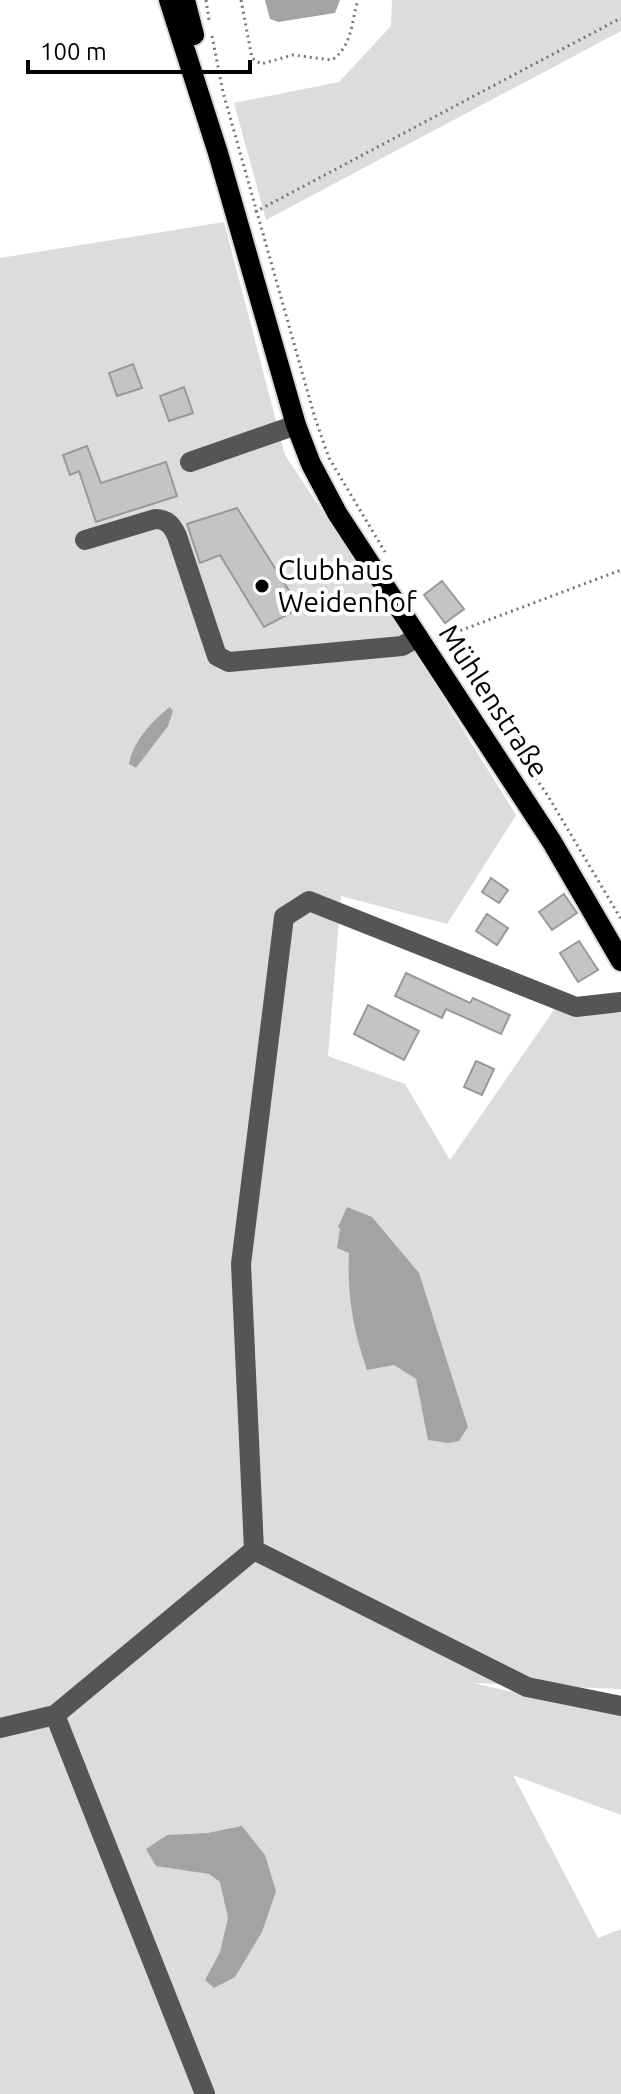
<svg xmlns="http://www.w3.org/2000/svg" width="621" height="2094" viewBox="0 0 621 2094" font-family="Ubuntu,sans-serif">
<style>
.green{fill:#dcdcdc}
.water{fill:#a3a3a3}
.building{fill:#c4c4c4;stroke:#999;stroke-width:2}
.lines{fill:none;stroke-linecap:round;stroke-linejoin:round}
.major-casing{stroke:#dbdbdb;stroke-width:24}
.path{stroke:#777;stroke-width:3;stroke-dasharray:2 4;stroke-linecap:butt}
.minor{stroke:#555;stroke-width:20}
.major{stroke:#000;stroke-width:20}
.poi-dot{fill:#000;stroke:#fff;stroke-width:3}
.labels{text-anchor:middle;stroke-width:8;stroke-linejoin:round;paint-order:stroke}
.poi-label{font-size:28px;fill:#000;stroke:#fff;text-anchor:start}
.street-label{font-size:28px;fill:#000;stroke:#fff}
</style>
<rect width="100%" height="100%" fill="#fff"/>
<path class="green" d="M392,0H621V31L266,220L234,103L339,82L391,26Z
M224,222L285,455L403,633L516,815L447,924L341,896L328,1056L405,1084L450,1160L556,1007L621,1013V1689L473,1683L621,1716V1815L513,1775L598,1938L621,1929V2094H0V258Z"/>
<path class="water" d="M265,0H340L335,13L278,22L270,19Z
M170,707L173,711L168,726L136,768L129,764C134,740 151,722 170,707Z
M347,1207L372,1217L419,1273L468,1427L459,1441L448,1443L428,1440L416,1379L394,1365L367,1370C353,1330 347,1294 349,1253L337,1248L340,1229L338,1227Z
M242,1826L265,1855L276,1891L262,1932L235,1977L214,1988L205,1980L220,1952L228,1918L220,1882L209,1874L156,1866L146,1849L167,1835L208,1833Z"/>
<path class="building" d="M133,364L142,388L117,396L109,373Z
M184,387L193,413L169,421L160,396Z
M87,446L101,483L166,462L177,496L96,522L79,471L70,475L63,455Z
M237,508L300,608L264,627L220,555L200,563L187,524Z
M442,581L464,609L445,623L424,595Z
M491,878L508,890L499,903L482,892Z
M564,894L577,913L552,930L539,912Z
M487,914L508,928L497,945L476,931Z
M579,941L598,970L578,982L560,953Z
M406,973L470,1003L473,998L510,1015L501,1034L446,1009L442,1018L395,996Z
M368,1005L419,1031L404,1060L354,1034Z
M476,1061L494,1069L482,1095L464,1087Z"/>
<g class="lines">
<defs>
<path id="major" d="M169,0L218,153L296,425L311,464L337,513L552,842L621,961
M185,0L194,35"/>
</defs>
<use href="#major" class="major-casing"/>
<path class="path" d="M206,0L209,20
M241,0L252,58L261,64L293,55L332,60C353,45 351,22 358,0
M212,36L223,92L315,418L329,458L385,552
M255,212L621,18
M438,639L621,570
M468,679L548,796L621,919"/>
<path class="minor" d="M190,462L296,425
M85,540L155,519C167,519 172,525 177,536L217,656L229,662L402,646L418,637
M254,1550L241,1264L284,917L309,901L576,1007L621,1002
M55,1715L205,2094
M0,1728L55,1715L254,1550L527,1687L621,1706"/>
<use href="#major" class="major"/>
</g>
<circle class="poi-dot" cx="262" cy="586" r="8"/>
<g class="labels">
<g class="poi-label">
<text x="278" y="580">Clubhaus<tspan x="278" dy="32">Weidenhof</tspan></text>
</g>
<g class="street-label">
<text transform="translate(494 701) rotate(57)" y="10">Mühlenstraße</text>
</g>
</g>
<path d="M28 60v12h222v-12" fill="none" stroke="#000000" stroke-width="4"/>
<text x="40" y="60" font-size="24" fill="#000000" stroke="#ffffff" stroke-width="6" paint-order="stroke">100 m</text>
</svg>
